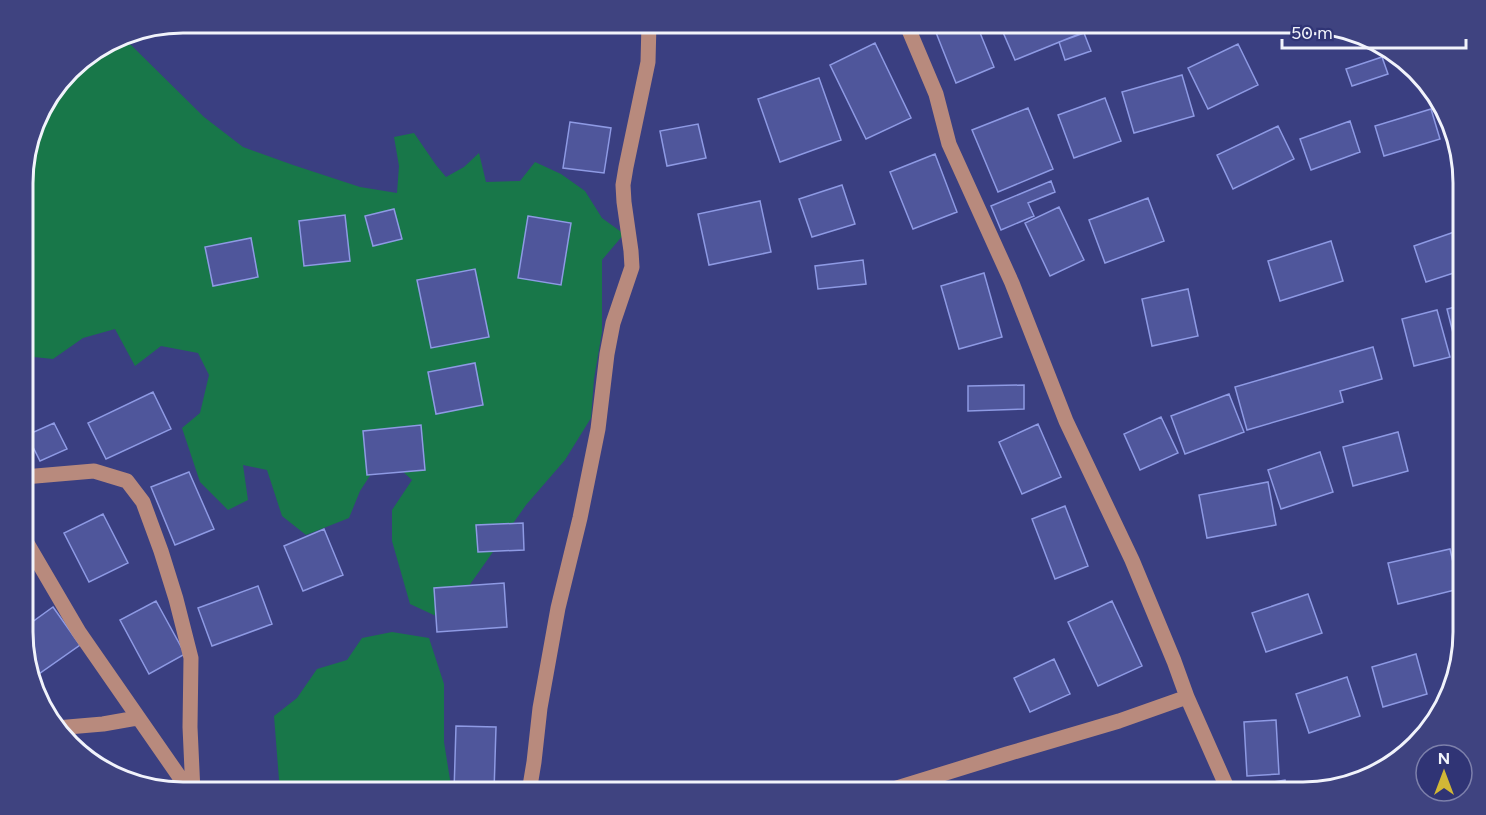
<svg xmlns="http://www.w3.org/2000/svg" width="1486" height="815" viewBox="0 0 1486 815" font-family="Figtree,sans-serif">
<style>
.green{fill:#187749}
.building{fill:#4f569b;stroke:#8e9ae4;stroke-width:1.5}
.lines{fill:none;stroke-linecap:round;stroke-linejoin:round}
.minor{stroke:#b88a7d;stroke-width:15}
.rim{fill:none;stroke:#f1f3fb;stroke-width:3}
</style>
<rect width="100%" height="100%" fill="#3a3f81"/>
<path class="green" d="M115,39L131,45L204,117L243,147L293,165L360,187L397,193L399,166L394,137L414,133L436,165L446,177L464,167L479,153L486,182L520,181L535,162L561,174L585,191L602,218L624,234L602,260V332L594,379L591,418L565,460L526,505L459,600L436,616L410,604L392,541V510L412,480L384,454L360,491L349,518L306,535L282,516L267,470L243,465L248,500L228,510L200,482L182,428L200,413L209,375L198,353L161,346L135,366L115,329L83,338L53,359L24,356V162L39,112L77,63Z
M392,632L429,638L444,684V742L452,792H280L274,716L297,698L317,669L347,660L362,638Z"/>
<path class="building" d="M939,23H976L994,67L956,83L933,25Z
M999,23H1080L1084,32L1015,60Z
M1084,33L1091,51L1065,60L1059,42Z
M875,43L911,118L866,139L830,65Z
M1238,44L1258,85L1208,109L1188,68Z
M1382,57L1388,74L1352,86L1346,69Z
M1182,75L1194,116L1134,133L1122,92Z
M819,78L841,140L780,162L758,99Z
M1105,98L1121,141L1074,158L1058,115Z
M1028,108L1053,169L998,192L972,130Z
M1431,109L1440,139L1384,156L1375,126Z
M1350,121L1360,152L1311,170L1300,139Z
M570,122L611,128L604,173L563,168Z
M698,124L706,158L667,166L660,131Z
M1278,126L1294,159L1233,189L1217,155Z
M935,154L957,212L913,229L890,172Z
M1051,181L1055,192L1028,203L1034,216L1001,230L991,206Z
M842,185L855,224L812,237L799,199Z
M1148,198L1164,241L1105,263L1089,220Z
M760,201L771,252L709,265L698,214Z
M1059,207L1084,260L1050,276L1025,223Z
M394,209L402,239L373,246L365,216Z
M345,215L350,261L304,266L299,221Z
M528,216L571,223L561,285L518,278Z
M1460,230L1463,241V270L1426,282L1414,246Z
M251,238L258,277L213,286L205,247Z
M1331,241L1343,281L1280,301L1268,261Z
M863,260L866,284L818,289L815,266Z
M475,269L489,337L431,348L417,280Z
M984,273L1002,337L959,349L941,286Z
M1188,289L1198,336L1152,346L1142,299Z
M1463,305V356L1459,357L1447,309Z
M1437,310L1450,357L1414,366L1402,319Z
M1373,347L1382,379L1340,391L1343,402L1247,430L1235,387Z
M475,363L483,405L436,414L428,372Z
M1024,385V409L968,411V386Z
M153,392L171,429L106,459L88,423Z
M1229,394L1244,432L1185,454L1171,416Z
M1463,410V440L1456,412Z
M1161,417L1178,453L1140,470L1124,434Z
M54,423L67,449L40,461L27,435Z
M1038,424L1061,477L1022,494L999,442Z
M421,425L425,470L367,475L363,431Z
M1398,432L1408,471L1353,486L1343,447Z
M1320,452L1333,492L1281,509L1268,470Z
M189,472L214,529L175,545L151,487Z
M1268,482L1276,525L1207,538L1199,495Z
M1065,506L1088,566L1055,579L1032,519Z
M103,514L128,563L89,582L64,533Z
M523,523L524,550L478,552L476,525Z
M324,529L343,575L303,591L284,546Z
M1450,549L1459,589L1398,604L1388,563Z
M504,583L507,627L437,632L434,588Z
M258,586L272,624L212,646L198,608Z
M1308,594L1322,633L1266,652L1252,613Z
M156,601L185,654L149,674L120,620Z
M1112,601L1142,666L1098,686L1068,622Z
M53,607L80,645L33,678L24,653V628Z
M1416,654L1427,694L1383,707L1372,667Z
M1054,659L1070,694L1030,712L1014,678Z
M1347,677L1360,716L1309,733L1296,694Z
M1276,720L1279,774L1247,776L1244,722Z
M456,726L496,727L494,792H454Z
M1285,780L1287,792H1262L1260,784Z
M1040,784L1042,792H1009Z"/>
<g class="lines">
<path class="minor" d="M906,23L936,94L949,144L1012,283L1066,421L1132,560L1174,661L1187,697L1229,792
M24,477L94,471L127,481L143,502L161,551L176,599L191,658L190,727L193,792
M24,538L79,632L190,792
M56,728L103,724L137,718
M529,792L534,762L540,708L558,608L580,518L598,429L607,354L613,323L632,267L631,251L624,202L623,185L626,167L648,62L649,23
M884,792L1007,754L1119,721L1187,697"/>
</g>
<path d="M0 0H1486V815H0ZM183 33H1303A150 150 0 0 1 1453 183V632A150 150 0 0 1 1303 782H183A150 150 0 0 1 33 632V183A150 150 0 0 1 183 33Z" fill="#3f4380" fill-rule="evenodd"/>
<path class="rim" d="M183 33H1303A150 150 0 0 1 1453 183V632A150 150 0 0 1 1303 782H183A150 150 0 0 1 33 632V183A150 150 0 0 1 183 33Z"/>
<g transform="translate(1444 773)"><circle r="28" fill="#303475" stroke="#7d80ab" stroke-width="1.5"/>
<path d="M0-4.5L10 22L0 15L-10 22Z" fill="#d2b736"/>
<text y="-9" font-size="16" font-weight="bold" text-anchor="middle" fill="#f1f3fb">N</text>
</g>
<path d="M1282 39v9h184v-9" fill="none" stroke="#f1f3fb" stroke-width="3"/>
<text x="1291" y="39" font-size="18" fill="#f1f3fb" stroke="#303475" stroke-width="4.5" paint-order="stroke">50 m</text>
</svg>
